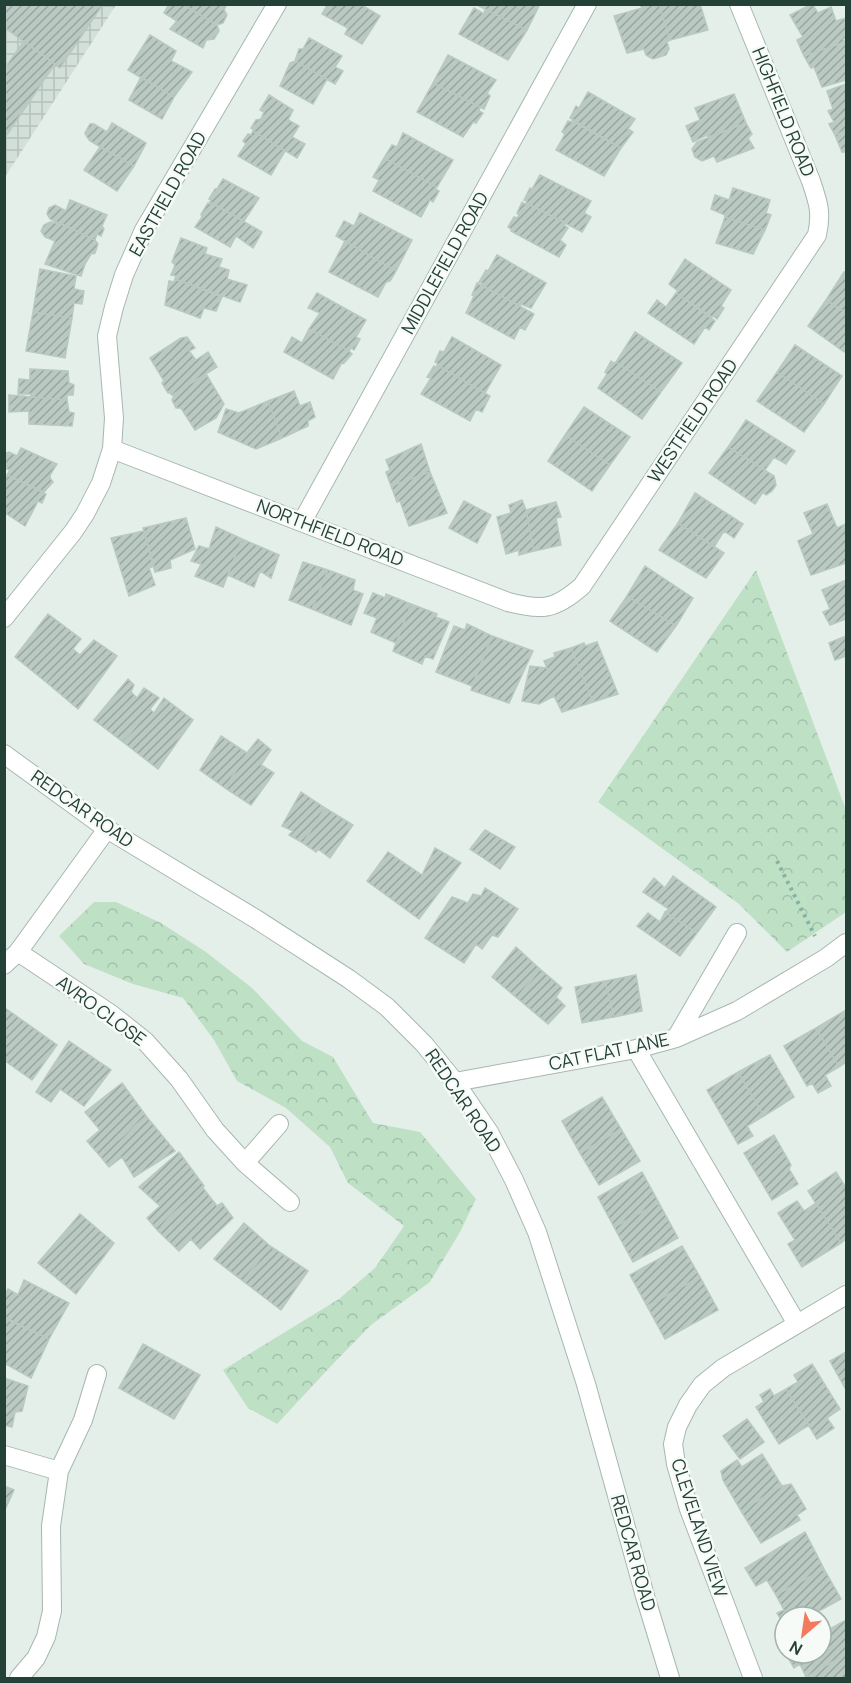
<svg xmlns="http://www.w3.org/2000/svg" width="851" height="1683" viewBox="0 0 851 1683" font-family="Manrope,sans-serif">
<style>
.industrial{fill:url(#industrial-grid)}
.forest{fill:url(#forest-crowns)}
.building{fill:url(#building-hatch);stroke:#b7c9c0;stroke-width:1.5}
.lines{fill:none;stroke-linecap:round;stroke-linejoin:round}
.minor-casing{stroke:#a7b7b1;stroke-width:20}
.path{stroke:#85b3a2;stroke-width:4;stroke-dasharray:3 4.5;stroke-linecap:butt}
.minor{stroke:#fff;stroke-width:18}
.labels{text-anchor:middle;stroke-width:5;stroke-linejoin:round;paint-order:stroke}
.street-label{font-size:18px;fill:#244138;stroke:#f6fbf8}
</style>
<defs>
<pattern id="industrial-grid" width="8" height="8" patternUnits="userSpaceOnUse" patternTransform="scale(1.5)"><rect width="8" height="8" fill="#d3dfd9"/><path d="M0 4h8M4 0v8" fill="none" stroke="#b5c1bb"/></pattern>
<pattern id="forest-crowns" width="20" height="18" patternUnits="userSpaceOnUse" patternTransform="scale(1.5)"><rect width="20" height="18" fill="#bee0c5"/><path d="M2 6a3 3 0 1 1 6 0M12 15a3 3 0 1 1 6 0" fill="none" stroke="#a3c1aa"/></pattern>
<pattern id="building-hatch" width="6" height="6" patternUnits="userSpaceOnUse" patternTransform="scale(1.5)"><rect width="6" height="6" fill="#bacac3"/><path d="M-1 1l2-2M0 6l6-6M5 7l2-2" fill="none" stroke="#97a69f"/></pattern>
</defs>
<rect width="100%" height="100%" fill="#e5efea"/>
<path class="industrial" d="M5,5H116L5,177Z"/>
<path class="forest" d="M756,570L846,810V912L787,952L739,904L598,802Z
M94,902H116L161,923L206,952L252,988L302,1041L333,1057L373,1123L420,1132L476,1199L460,1232L430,1282L371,1325L331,1366L277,1424L248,1408L223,1370L339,1299L375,1268L404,1226L348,1183L330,1147L286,1108L237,1081L214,1040L183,998L133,984L84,964L59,936Z"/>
<path class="building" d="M8,4H103L60,68L4,27V10Z
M169,4H182L217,25L219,31L214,39L206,40L203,48L170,29L177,21L164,13Z
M182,4H227L224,10L227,15L223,23L217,25Z
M328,4H360L380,16L362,44L345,34L348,28L322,14Z
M475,4H540L527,30Z
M659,4L670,40L667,42L669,49L666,55L653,59L646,55L644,49L627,53L614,16L642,8L640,5Z
M659,4H700L708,30L670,40Z
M812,4L818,13L831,7L836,21L846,18V38L843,39L845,42L804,56L797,40L803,37L790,15Z
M474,8L484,14L485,9L527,30L508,60L459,34Z
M150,35L176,51L171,61L192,72L174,97L128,70Z
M309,38L342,56L335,67L343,71L335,84L295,61L299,49H303Z
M24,41L55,64L4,139V69Z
M845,42L846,47V80L822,87L814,67L811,68L804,56Z
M448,55L496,80L487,93L490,96L484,109L433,83Z
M295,61L327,79L313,104L280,86L290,63Z
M141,77L174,97L162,119L129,100Z
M433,83L480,107L479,111L483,113L476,123L473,122L463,137L417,112Z
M846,84V131L835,135L829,124L834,122L828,111L833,109L827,91Z
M588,92L635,119L628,129L633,132L621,148L570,118L576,106L579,108Z
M734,94L746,123L708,137L707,135L693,142L686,126L700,120L695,108Z
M269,95L293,110L288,120L299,126L292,137L305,144L297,158L253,131L254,130L251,128L256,120L261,119L264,112L260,110Z
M568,121L571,122L572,121L621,148L604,176L556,150L565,134L562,132Z
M112,123L146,143L134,166L90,141L87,137L85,133L90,124H94L107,132Z
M746,123L752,134L748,138L754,148L717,162L714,156L702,161L695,157L692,149L697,142Z
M253,131L285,151L271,175L238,156L246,144L243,141L248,134L251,135Z
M846,131V152H842L835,135Z
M403,133L453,160L437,187L384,158L392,145L397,147Z
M100,147L134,166L117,191L84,170Z
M384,158L437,187L435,189L439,191L433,202L430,200L421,217L373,191L379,180L373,177Z
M540,175L591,201L584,213L591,217L582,232L526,203L527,201L524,200L530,188L532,189Z
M223,179L259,198L244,221L210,202L211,200L209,199L215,189H217Z
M733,188L770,200L766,213L771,215L765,230L725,217V215L711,209L715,195L729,200Z
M70,200L107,215L102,226L104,229L101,236L97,234L95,240L50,219L47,214L49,208L55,205L66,211Z
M210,202L262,232L253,248L236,236L230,247L195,227L202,217L201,214L208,203L210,204Z
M522,202L525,204L526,203L566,223L564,225L568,228L560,240L566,245L559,257L511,231V229L508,227L514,217L517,218L519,215L517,213Z
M360,213L412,240L396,271L336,236L344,221L354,226Z
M725,217L765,230L753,254L716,243Z
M50,222L62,224L95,240L98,244L95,253L91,254L85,264L81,276L45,264L55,241L45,237L41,231L44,225Z
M181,238L207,248L205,254L222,259L219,267L229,270L227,279L247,285L240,302L175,279L176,276L171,275L175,265L172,262Z
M345,241L396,271L390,281L386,282L378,297L329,272Z
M497,255L546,283L531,308L521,304L520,306L481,285L482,283L479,282L486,270L488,271Z
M685,259L731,290L721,306L724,308L717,319L713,316L712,317L676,293L678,291L669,284Z
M40,269L76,276L74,289L84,291L82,304L74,303L72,318L33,312Z
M844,272L846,273V313L826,300Z
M175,279L222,297L216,311L204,308L200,318L165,305L169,281L174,282Z
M477,283L534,314L525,330L520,327L514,339L466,313L474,296L472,295Z
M317,293L366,320L356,337L360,339L354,350L351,348L349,351L309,329L320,313L308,308Z
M676,293L715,321L709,330L705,327L694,344L648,313L657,300L666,307Z
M826,300L846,313V348L844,352L808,326Z
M33,312L72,318L65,358L26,351Z
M309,329L349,351L352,354L344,363L341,364L333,379L284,352L292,337L302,343Z
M635,332L682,363L661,392L616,362Z
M187,337L195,348L189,351L196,360L208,352L217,367L172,395L170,393H168L162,383L164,381L150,358L181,338Z
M452,337L501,365L485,393L437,365L438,364L435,362L440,351L444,352Z
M795,345L842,376L824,404L777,372Z
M611,361L614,363L616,362L661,392L642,419L598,388L607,374L605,372Z
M437,365L490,396L482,412L476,409L470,421L421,394L431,378L427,377L434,366L436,368Z
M30,369L68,371L69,383L74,385L73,395H67V400L31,397V394H18L19,379L30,380Z
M777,372L824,404L804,432L757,401Z
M206,374L224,404L216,418L195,430L181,408H176L172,400L174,396L172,395Z
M294,391L300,406L310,402L315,417L308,421V426L282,438L268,401Z
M9,395L67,400L69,412L74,413L72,426L29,424V411L9,412Z
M268,401L282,438L256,449L218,432L226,409L239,413Z
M584,407L630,437L610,465L565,435Z
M746,420L795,451L786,464L774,457L765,470L728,447Z
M565,435L610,465L592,491L548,461Z
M421,444L430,472L391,486L386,472L390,470L386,460Z
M728,447L774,476L776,485L772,491L766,495L763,492L755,504L709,473Z
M21,448L57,464L50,475V478L53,482L44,492L7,475L10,470L4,468V454L9,452L17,456Z
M430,472L447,513L409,526L400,501L397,502L391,486Z
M7,475L46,494L42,503L38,501L25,526L4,512V484Z
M695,493L743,524L734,538L724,531L714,547L678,523Z
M522,500L526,510L534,551L519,555V550L506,554L497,517L511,513L509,505Z
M464,501L491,515L477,543L449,528Z
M556,502L561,517L556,518L561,545L534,551L526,510Z
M827,504L837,528L846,524V563L811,575L798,541L813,534L804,513Z
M186,518L195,549L170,560L171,568L155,572L143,528Z
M678,523L724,553L706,578L659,550Z
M216,527L242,539L223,587L195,576L201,564L191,561L199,546L209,549Z
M144,531L154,566L149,568L155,585L129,596L111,538Z
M242,539L279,555L271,578L260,571L254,587L228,575Z
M303,562L328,570L312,609L289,600Z
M645,566L693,598L676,626L627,596Z
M328,570L355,580L353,590L363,594L351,625L312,609Z
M846,580V619L830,625L823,612L830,609L822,590Z
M373,593L385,598L386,594L411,604L396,643L371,632L377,618L364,613Z
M627,596L676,626L657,652L610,621Z
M411,604L437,614L436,617L449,622L433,659L425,656L422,664L393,651Z
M48,614L81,639L46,682L15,657Z
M467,624L492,636L472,686L436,672L454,626L465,630Z
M492,636L533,651L509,703L471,690Z
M846,636V656L835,660L829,643Z
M94,640L117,656L78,709L46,682L73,649L80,655Z
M597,642L618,694L593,702L571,648L584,643L585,646Z
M571,648L593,702L562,712L554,696L539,704L522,701L530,666L547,668L544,661L555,657L554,653Z
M128,679L134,685L131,692L137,698L144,688L159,698L123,742L94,720Z
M164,698L193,720L158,769L123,742L150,709L154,713Z
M221,736L247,753L225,788L200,770Z
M258,739L271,750L261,765L274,773L251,805L225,788L247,753Z
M301,792L325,808L303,843L289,835L293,831L282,826Z
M325,808L353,825L330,858L318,849L316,852L303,843Z
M485,830L515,847L500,869L470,849Z
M435,848L461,863L419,919L367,881L388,852L422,875Z
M673,876L716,907L697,933L665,912L669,909L643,892L654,878L665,888Z
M485,888L518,909L498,937L492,935L482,949L476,944L464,963L425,938L452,897L468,903L473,894L481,896Z
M665,912L697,933L680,956L637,926L648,913L660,922Z
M516,947L540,969L517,998L492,977Z
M540,969L562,988L556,997L565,1006L548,1024L517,998Z
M636,975L642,1011L614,1017L605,981Z
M605,981L614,1017L582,1023L575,987Z
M5,1008L57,1045L32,1080L4,1060Z
M846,1010V1062L839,1067L816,1028Z
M816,1028L839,1067L825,1075L831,1086L818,1093L812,1083L807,1086L784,1046Z
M69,1041L111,1070L84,1106L60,1089L51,1102L36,1092Z
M770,1055L794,1097L764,1116L738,1072Z
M738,1072L764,1116L747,1126L753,1136L738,1144L707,1090Z
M122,1083L146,1116L100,1156L87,1141L100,1130L85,1112Z
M602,1097L621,1129L580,1153L562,1121Z
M146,1116L175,1151L134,1177L122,1157L109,1167L100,1156Z
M621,1129L640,1161L599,1185L580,1153Z
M774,1135L791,1165L789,1169L798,1184L772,1200L744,1153Z
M179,1152L204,1186L158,1231L147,1218L160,1206L139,1187Z
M642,1172L659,1203L614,1227L598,1197Z
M836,1172L846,1188V1239L841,1243L808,1191Z
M203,1188L217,1206L222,1203L233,1218L200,1249L191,1239L179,1251L158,1231L170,1216Z
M797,1201L804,1211L816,1203L841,1243L802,1267L788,1244L795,1240L778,1213Z
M659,1203L678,1238L633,1262L614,1227Z
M80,1214L114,1243L76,1294L38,1263Z
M244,1223L270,1246L243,1281L214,1259Z
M270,1246L308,1271L281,1310L243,1281Z
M682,1246L700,1277L647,1306L630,1275Z
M700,1277L718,1310L665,1339L647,1306Z
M24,1280L69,1303L49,1339L4,1317V1295L8,1289L18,1295Z
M4,1318L49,1339L31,1378L4,1363Z
M143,1344L200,1375L174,1419L119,1388Z
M846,1352V1390L830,1361Z
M812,1364L840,1409L827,1418L834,1428L817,1439L786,1389L798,1382L794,1375Z
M4,1378L28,1386L22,1411L15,1412L12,1427L4,1425Z
M770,1389L774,1396L786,1389L809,1425L779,1444L756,1407L764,1402L760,1395Z
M747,1419L764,1442L740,1459L723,1436Z
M762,1454L782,1486L741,1511L723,1480L721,1471L737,1460L742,1467Z
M791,1484L806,1509L797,1515L800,1520L761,1543L741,1511L782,1486Z
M4,1486L14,1490L4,1512Z
M805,1532L824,1569L776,1595L767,1580L756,1586L745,1568Z
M824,1569L841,1599L808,1617H785V1627L777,1613L784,1610L776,1595Z
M846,1620V1654L806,1677L800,1664L794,1668L786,1654L821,1653V1634Z
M846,1654V1678H807L806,1677Z"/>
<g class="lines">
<defs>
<path id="minor" d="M112,449L508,602C541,611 555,610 582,586L817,235C822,212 818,202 811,181L739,4
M302,522L587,4
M4,618L73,532L85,514L101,483L112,449L114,418L107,336L114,307L124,275L144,230L277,4
M4,754L107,829L256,919L349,979L387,1007L424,1044L455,1082L489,1132L514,1180L537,1232L586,1384L645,1596L670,1678
M18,952L111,1014L145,1041L179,1079L215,1130L245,1163L290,1202
M4,965L18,952L107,829
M676,1038L737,933
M636,1049L797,1324
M455,1082L636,1049L676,1038L737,1011L826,958L846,943
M245,1163L279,1124
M4,1455L59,1471
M19,1678L36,1658L46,1637L52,1611L51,1526L59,1471L83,1420L97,1374
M753,1678L689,1509L676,1464L673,1444L677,1427L688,1405L702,1385L723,1368L846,1295"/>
</defs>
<use href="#minor" class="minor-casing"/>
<path class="path" d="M777,861L815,936"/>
<use href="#minor" class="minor"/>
</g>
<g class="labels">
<g class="street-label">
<text transform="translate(783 112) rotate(68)" y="6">HIGHFIELD ROAD</text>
<text transform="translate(168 194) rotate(-61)" y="6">EASTFIELD ROAD</text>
<text transform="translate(445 263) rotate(-61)" y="6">MIDDLEFIELD ROAD</text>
<text transform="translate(693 421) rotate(-56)" y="6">WESTFIELD ROAD</text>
<text transform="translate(330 533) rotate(21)" y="6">NORTHFIELD ROAD</text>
<text transform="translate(82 809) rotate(35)" y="6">REDCAR ROAD</text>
<text transform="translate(101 1011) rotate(36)" y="6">AVRO CLOSE</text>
<text transform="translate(609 1052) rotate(-12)" y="6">CAT FLAT LANE</text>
<text transform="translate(463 1101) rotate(56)" y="6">REDCAR ROAD</text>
<text transform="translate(699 1528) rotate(72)" y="6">CLEVELAND VIEW</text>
<text transform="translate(633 1553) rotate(74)" y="6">REDCAR ROAD</text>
</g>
</g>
<rect width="851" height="1683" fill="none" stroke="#244138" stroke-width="12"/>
<g transform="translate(803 1635) rotate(209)"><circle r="28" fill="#f6fbf8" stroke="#a2b1ab" stroke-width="1.5"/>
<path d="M0-4.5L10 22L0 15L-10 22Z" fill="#f47a5e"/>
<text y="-9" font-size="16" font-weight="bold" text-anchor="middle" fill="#244138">N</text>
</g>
</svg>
